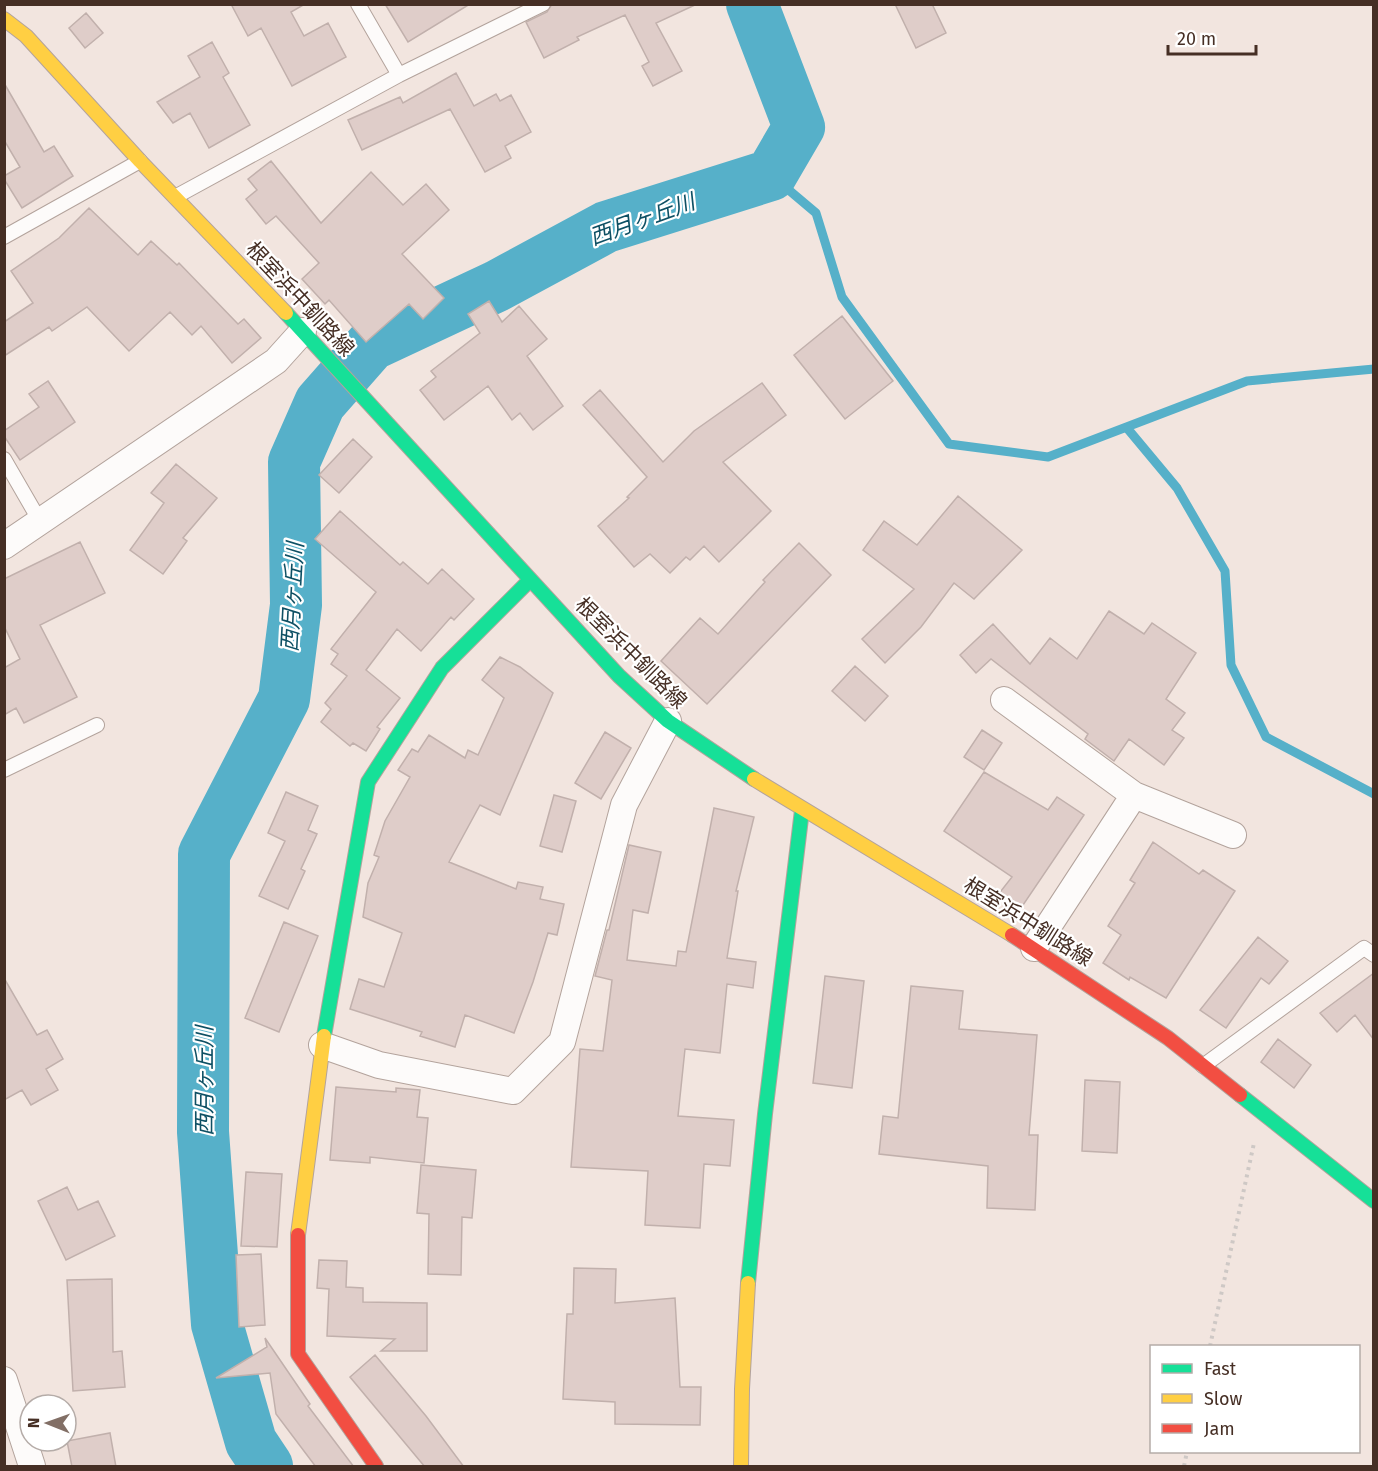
<svg xmlns="http://www.w3.org/2000/svg" width="1378" height="1471" viewBox="0 0 1378 1471" font-family="'Fira Sans','Noto Sans JP',sans-serif">
<style>
.lines{fill:none;stroke-linecap:round;stroke-linejoin:round}
.stream{stroke:#56b0c9;stroke-width:9}
.river{stroke:#56b0c9;stroke-width:52}
.building{fill:#dfcdc9;stroke:#c1b0ac;stroke-width:1.5}
.lane-casing{stroke:#b3a39c;stroke-width:16}
.street-casing{stroke:#b3a39c;stroke-width:28}
.fast-casing{stroke:#b3a39c;stroke-width:16}
.slow-casing{stroke:#b3a39c;stroke-width:16}
.jam-casing{stroke:#b3a39c;stroke-width:16}
.path{stroke:#cec8c5;stroke-width:4;stroke-dasharray:3 4.5;stroke-linecap:butt}
.lane{stroke:#fdfbfa;stroke-width:14}
.street{stroke:#fdfbfa;stroke-width:26}
.fast{stroke:#16e098;stroke-width:14}
.slow{stroke:#ffcf43;stroke-width:14}
.jam{stroke:#f24e42;stroke-width:14}
.labels{text-anchor:middle;stroke-width:4.5;stroke-linejoin:round;paint-order:stroke}
.street-label{font-size:21px;fill:#462f25;stroke:#fff}
.water-label{font-size:22px;font-style:italic;fill:#0e5064;stroke:#fff}
</style>
<rect width="100%" height="100%" fill="#f2e5df"/>
<g class="lines">
<path class="stream" d="M771,175L816,213L842,297L949,444L1048,457L1247,381L1374,369
M1127,428L1177,488L1225,571L1231,665L1266,737L1374,794"/>
<path class="river" d="M267,1466L251,1442L217,1324L203,1132L204,854L284,699L296,605L294,462L320,403L371,345L497,286L606,227L771,175L799,127L752,4"/>
</g>
<path class="building" d="M231,4H305L291,12L304,36L328,23L346,57L292,86L261,28L248,36Z
M385,4H470L408,42Z
M552,4H697L656,23L682,71L653,86L642,66L649,62L625,15L577,37L579,40L544,58L526,22L547,12Z
M895,4H932L946,33L916,48Z
M86,13L103,33L85,48L69,28Z
M212,42L229,73L223,77L250,125L209,148L190,113L173,123L157,102L200,77L188,56Z
M456,73L474,106L496,94L500,101L511,95L531,132L505,146L511,158L485,172L450,109L362,150L348,120L400,97L403,103Z
M4,83L44,152L54,146L73,176L22,208L4,179V176L20,167L4,140Z
M271,161L321,223L371,172L403,205L426,184L449,210L402,254L444,298L423,319L409,304L366,342L329,300L325,304L302,279L319,263L276,216L266,224L246,199L257,190L248,179Z
M89,208L138,255L151,241L177,265L179,263L238,324L244,319L261,338L232,363L201,326L192,335L170,312L129,351L87,307L52,331L49,327L4,356V322L33,303L11,271L59,238Z
M489,301L502,322L519,306L547,339L527,356L563,406L533,430L520,413L512,420L488,386L444,420L420,390L436,377L431,371L480,333L468,314Z
M842,316L893,381L845,419L794,355Z
M48,381L75,422L20,460L4,436V431L39,407L29,394Z
M762,383L786,415L723,462L771,511L719,562L704,546L690,560L686,557L670,573L650,554L634,567L598,526L629,498L627,497L647,477L583,405L600,390L663,462L694,431Z
M353,439L372,457L339,493L319,475Z
M176,464L217,498L183,538L187,541L163,574L130,550L164,503L151,493Z
M958,496L1022,550L974,599L954,583L921,627L885,663L862,639L914,589L863,550L884,521L917,545Z
M340,511L400,565L403,562L428,584L442,569L474,599L454,620L451,617L421,651L397,629L366,670L400,698L377,727L380,729L366,751L353,743L350,746L321,722L331,709L325,703L347,676L331,664L338,654L331,649L376,592L315,539Z
M80,542L105,593L40,625L77,697L24,723L16,708L4,715V668L20,659L4,626V579Z
M799,543L831,575L707,704L661,661L700,618L718,634L765,582L763,580Z
M1109,611L1144,634L1152,623L1196,653L1166,699L1185,713L1172,730L1184,738L1164,765L1129,739L1114,761L1085,739L1088,734L991,659L976,673L960,655L993,624L1030,664L1050,638L1077,659Z
M500,657L520,667L553,693L500,815L480,805L449,862L516,889L518,882L543,887L540,899L564,904L557,935L548,933L533,982L514,1033L465,1015L455,1047L420,1036L422,1032L350,1009L359,979L384,987L402,933L363,917L368,883L379,857L374,855L385,821L410,777L398,770L412,749L418,752L429,735L465,758L468,750L478,755L504,698L482,680Z
M855,666L888,696L865,721L832,691Z
M982,730L1002,743L984,770L964,757Z
M605,732L631,748L601,799L575,783Z
M984,772L1048,810L1057,797L1084,815L1019,911L997,896L1012,877L944,831Z
M286,792L318,806L308,830L317,834L301,869L305,871L288,909L259,896L285,841L268,833Z
M554,795L576,801L562,852L540,846Z
M714,808L754,817L736,891H738L727,958L756,962L753,988L727,984L720,1053L685,1049L678,1116L734,1120L730,1166L704,1164L700,1228L645,1225L648,1171L571,1167L580,1049L603,1051L612,980L595,976L607,930H609L629,845L661,852L648,913L633,910L627,960L676,966L678,951L686,952Z
M1153,842L1199,874L1203,870L1235,891L1166,998L1130,977L1129,980L1103,963L1121,935L1108,926L1135,883L1130,880Z
M284,922L318,936L279,1032L245,1018Z
M1258,937L1288,961L1269,984L1261,978L1226,1028L1200,1010Z
M1374,973V1040L1355,1015L1337,1032L1320,1013Z
M825,976L864,981L852,1088L813,1083Z
M4,978L37,1035L47,1030L63,1059L46,1069L58,1090L31,1105L22,1090L4,1100Z
M911,986L963,991L959,1029L1037,1035L1029,1135H1038L1035,1210L987,1208L988,1166L879,1154L883,1116L898,1118Z
M1278,1039L1311,1065L1294,1088L1261,1062Z
M1085,1080L1120,1082L1117,1153L1082,1151Z
M336,1087L396,1092V1088L420,1090L417,1117L428,1118L424,1163L370,1157V1163L330,1160Z
M421,1165L476,1170L472,1218L462,1217L461,1275L428,1274L429,1214L417,1213Z
M246,1172L282,1174L277,1247L241,1246Z
M67,1187L78,1210L98,1201L115,1236L66,1260L38,1201Z
M261,1254L265,1325L239,1327L236,1255Z
M319,1260L347,1261L346,1287L363,1288V1302L427,1303V1351H381L395,1339L327,1336L329,1289L317,1288Z
M574,1268L616,1269L615,1303L675,1298L680,1387H701L700,1425L615,1424V1402L563,1399L567,1314H573Z
M112,1279L113,1352L122,1351L125,1387L73,1391L67,1280Z
M265,1338L310,1404L308,1406L354,1467H316L276,1414L270,1373L216,1378L267,1347Z
M375,1355L426,1416L464,1467H425L350,1377Z
M110,1433L116,1467H72L67,1441Z"/>
<g class="lines">
<defs>
<path id="lane" d="M358,4L399,75
M175,197L399,75L543,4
M4,237L140,161
M4,459L41,523
M4,770L97,725
M1203,1066L1364,948L1374,955"/>
<path id="street" d="M4,546L276,361L303,331
M1004,700L1134,795L1233,835
M1034,948L1134,795
M322,1045L379,1065L513,1091L562,1042L624,805L668,721
M4,1380L32,1466"/>
<path id="fast" d="M286,313L619,676L668,721L754,779
M324,1036L368,782L442,668L530,580
M1240,1095L1374,1201
M748,1283L765,1114L802,810"/>
<path id="slow" d="M4,19L26,36L140,161L286,313
M754,779L1012,935
M298,1235L324,1036
M741,1466L742,1389L748,1283"/>
<path id="jam" d="M1012,935L1168,1038L1240,1095
M298,1235V1354L376,1466"/>
</defs>
<use href="#lane" class="lane-casing"/>
<use href="#street" class="street-casing"/>
<use href="#fast" class="fast-casing"/>
<use href="#slow" class="slow-casing"/>
<use href="#jam" class="jam-casing"/>
<path class="path" d="M1210,1346L1254,1143
M1184,1466L1187,1452"/>
<use href="#lane" class="lane"/>
<use href="#street" class="street"/>
<use href="#fast" class="fast"/>
<use href="#slow" class="slow"/>
<use href="#jam" class="jam"/>
</g>
<g class="labels">
<g class="street-label">
<text transform="translate(300 299) rotate(47)" y="7">根室浜中釧路線</text>
<text transform="translate(631 653) rotate(45)" y="7">根室浜中釧路線</text>
<text transform="translate(1028 922) rotate(32)" y="7">根室浜中釧路線</text>
</g>
<g class="water-label">
<text transform="translate(642 219) rotate(-20)" y="8">西月ヶ丘川</text>
<text transform="translate(292 597) rotate(-87)" y="8">西月ヶ丘川</text>
<text transform="translate(204 1081) rotate(-90)" y="8">西月ヶ丘川</text>
</g>
</g>
<rect width="1378" height="1471" fill="none" stroke="#462f25" stroke-width="12"/>
<rect x="1150" y="1345" width="210" height="108" fill="#ffffff" stroke="#b5aca8" stroke-width="1.5"/>
<rect x="1162" y="1364" width="30" height="9" fill="#16e098" stroke="#b5aca8" stroke-width="1.5"/>
<text x="1204" y="1375" font-size="18" fill="#462f25">Fast</text>
<rect x="1162" y="1394" width="30" height="9" fill="#ffcf43" stroke="#b5aca8" stroke-width="1.5"/>
<text x="1204" y="1405" font-size="18" fill="#462f25">Slow</text>
<rect x="1162" y="1424" width="30" height="9" fill="#f24e42" stroke="#b5aca8" stroke-width="1.5"/>
<text x="1204" y="1435" font-size="18" fill="#462f25">Jam</text>
<g transform="translate(48 1423) rotate(271)"><circle r="28" fill="#ffffff" stroke="#b5aca8" stroke-width="1.5"/>
<path d="M0-4.5L10 22L0 15L-10 22Z" fill="#826f66"/>
<text y="-9" font-size="16" font-weight="bold" text-anchor="middle" fill="#462f25">N</text>
</g>
<path d="M1168 45v9h88v-9" fill="none" stroke="#462f25" stroke-width="3"/>
<text x="1177" y="45" font-size="18" fill="#462f25" stroke="#ffffff" stroke-width="4.5" paint-order="stroke">20 m</text>
</svg>
